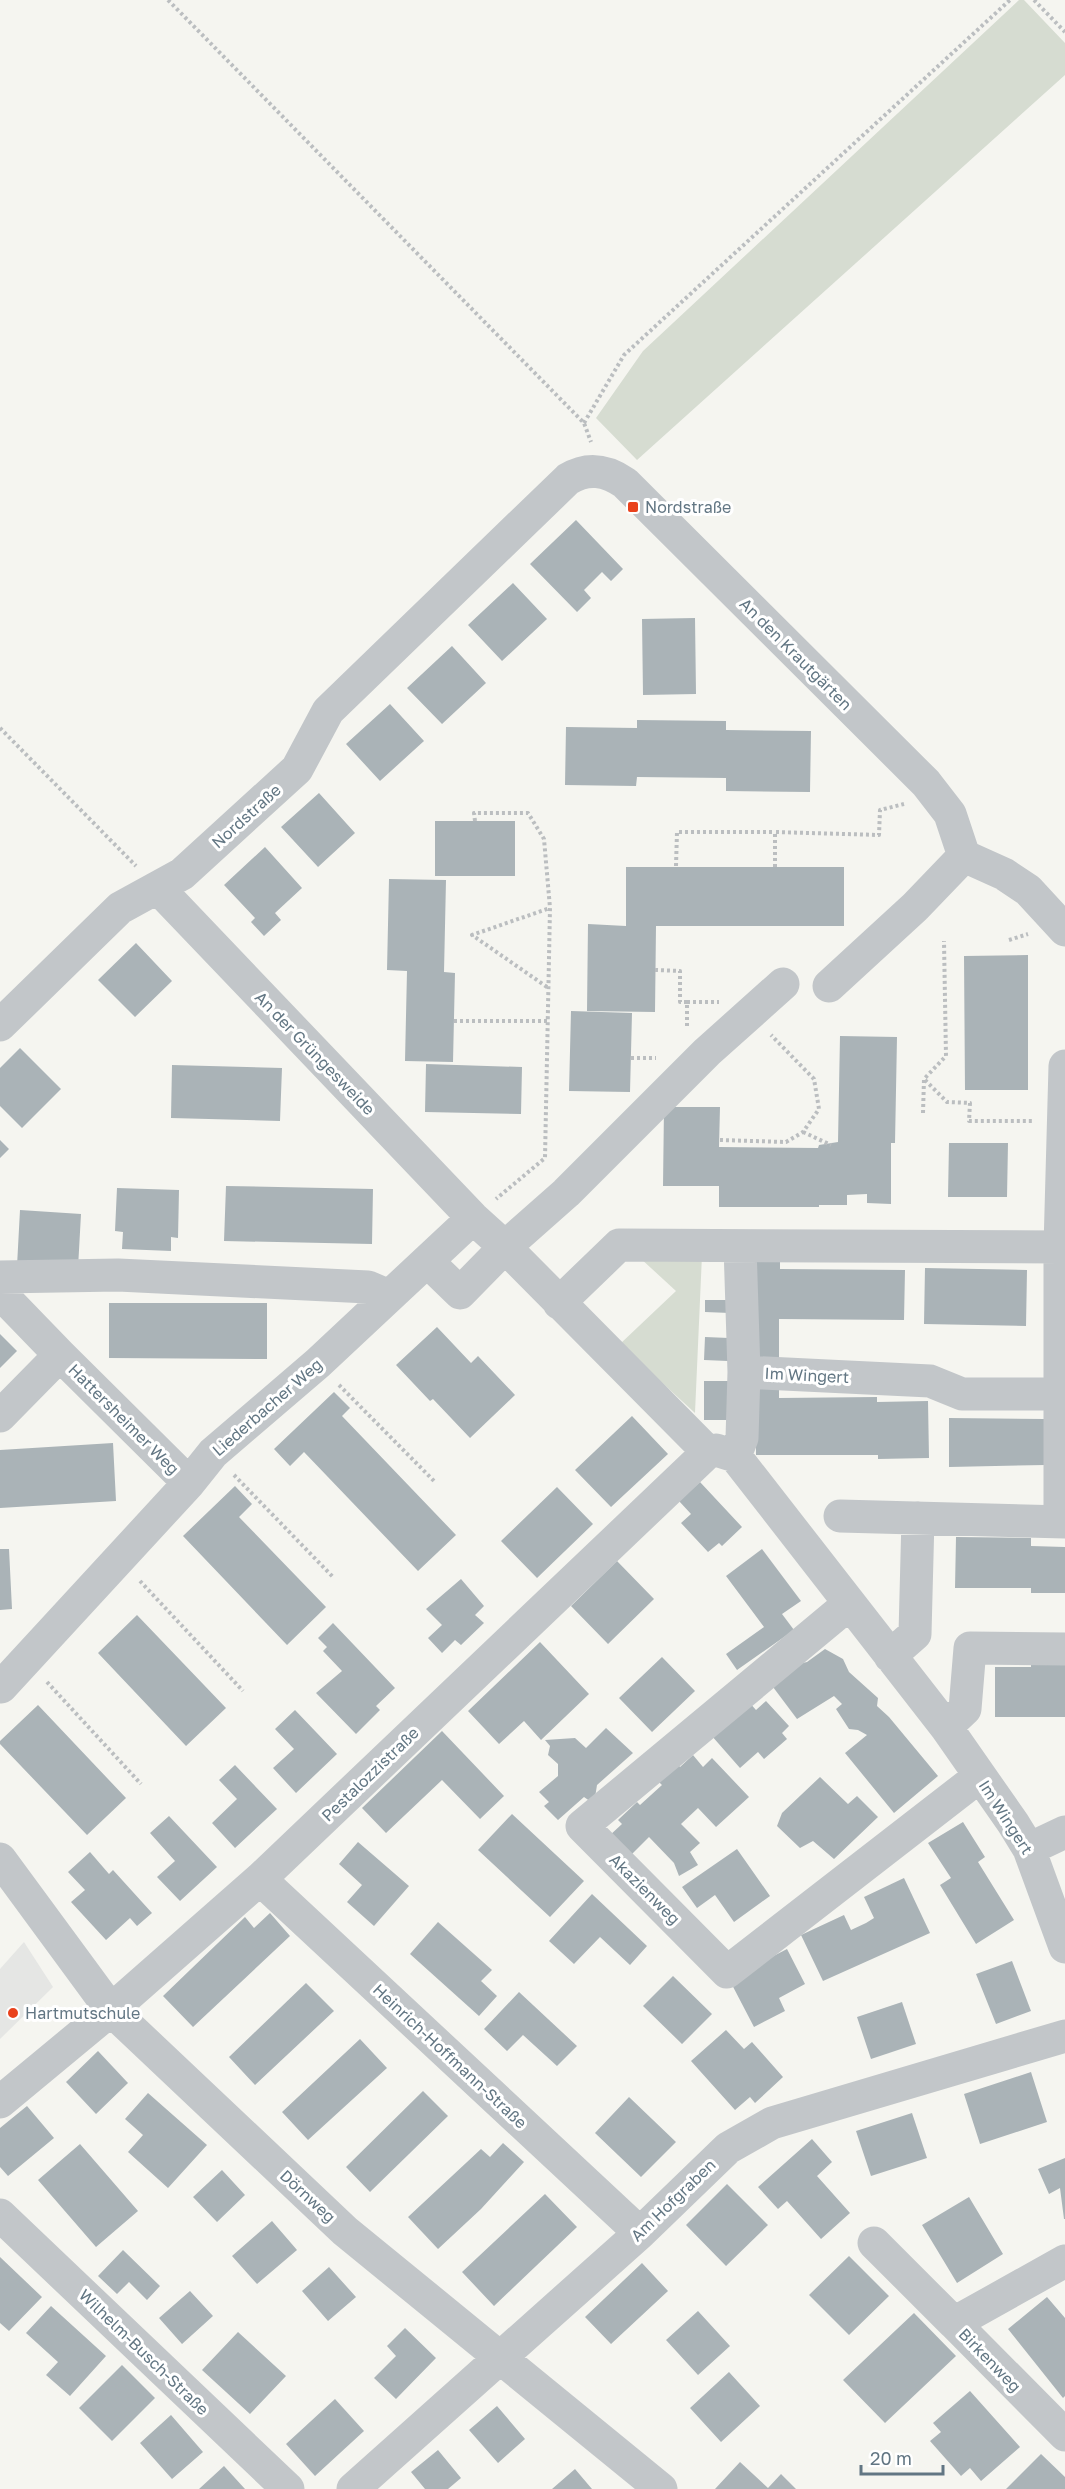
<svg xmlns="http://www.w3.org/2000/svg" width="1065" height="2489" viewBox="0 0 1065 2489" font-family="'Golos Text',sans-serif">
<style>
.built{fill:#e5e6e4}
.green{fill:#d6dcd1}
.building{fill:#aab3b7}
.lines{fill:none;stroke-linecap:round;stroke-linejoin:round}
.path{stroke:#bbbec0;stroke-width:4;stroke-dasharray:3 3;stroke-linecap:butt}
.minor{stroke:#c2c6c9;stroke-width:33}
.poi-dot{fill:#e9421c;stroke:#fff;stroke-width:2}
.labels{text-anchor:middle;stroke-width:6;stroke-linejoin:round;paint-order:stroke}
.poi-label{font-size:16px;fill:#627683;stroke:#fff;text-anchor:start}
.street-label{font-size:16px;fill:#627683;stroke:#fff}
</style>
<rect width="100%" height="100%" fill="#f5f5f0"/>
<path class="built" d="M24,1942L53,1987L0,2039V1969Z"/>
<path class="green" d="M1019,0H1024L1065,43V75L637,460L596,418L643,351Z
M702,1255L695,1413L620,1344L676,1291L639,1257Z"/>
<path class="building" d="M576,520L623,569L611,581L602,572L584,590L591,598L577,612L530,564Z
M513,583L547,619L502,661L468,625Z
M695,618L696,694L643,695L642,619Z
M452,646L486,683L442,724L407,688Z
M390,704L424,741L380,781L346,744Z
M637,720L726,721V730L811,731L810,792L726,791V778L637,777L636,786L565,785L566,727L637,728Z
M319,793L355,833L318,867L281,827Z
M435,821H515V876H435Z
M265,847L302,888L275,913L281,920L264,936L251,922L255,918L224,885Z
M626,867H844V926H656L655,1012L587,1011L588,924L626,926Z
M389,879L446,880L444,972L455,973L453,1062L405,1061L407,971L387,970Z
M136,943L172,981L135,1017L98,980Z
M1028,955V1090H965L964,956Z
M571,1011L632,1013L630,1092L569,1091Z
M840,1036L897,1037L895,1143H891V1204L867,1203V1194L847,1195V1205H819V1207H719V1186H663L664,1107H720L719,1147L818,1148L819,1145L838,1142Z
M20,1048L61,1089L22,1128L0,1106V1068Z
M426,1064L522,1067L521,1114L425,1112Z
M172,1065L282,1068L280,1121L171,1118Z
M0,1140L9,1149L0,1158Z
M949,1143H1008L1007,1197H948Z
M226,1186L373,1189L372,1244L224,1241Z
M117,1188L179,1190L178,1238L171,1237V1251L122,1249L123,1232L115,1231Z
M20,1210L81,1214L78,1268L17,1266Z
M755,1249H780V1269L905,1270L904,1320L779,1319V1361H754Z
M925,1268L1027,1270L1026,1326L924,1324Z
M705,1300H730V1313L705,1312Z
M109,1303H267V1359L109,1358Z
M437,1327L471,1363L478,1356L515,1395L470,1438L433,1399L430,1401L396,1365Z
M0,1334L17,1351L0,1368Z
M705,1337L729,1338L728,1361L704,1360Z
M704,1381H729L728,1420H704Z
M756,1382H779V1398L877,1397V1402L928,1401L929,1458L878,1459V1455H756Z
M334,1392L350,1408L342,1416L456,1535L418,1571L304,1452L290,1466L274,1449Z
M632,1416L668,1454L611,1507L575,1470Z
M949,1418L1044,1419L1045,1465L949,1467Z
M113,1443L116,1501L0,1508V1450Z
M700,1482L742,1527L722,1546L719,1543L708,1552L681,1523L691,1514L679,1501Z
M235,1486L252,1504L239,1517L326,1607L287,1645L183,1536Z
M557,1487L593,1524L537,1578L501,1541Z
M956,1537L1031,1538V1546L1065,1547V1593H1031V1588H955Z
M0,1549H9L12,1609L0,1610Z
M762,1549L801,1601L782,1614L794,1630L737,1670L726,1654L764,1627L726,1576Z
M617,1561L654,1599L608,1644L571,1606Z
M461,1579L484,1606L475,1615L484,1623L461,1645L455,1640L442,1653L428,1638L442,1625L426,1609Z
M137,1615L226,1708L186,1746L98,1653Z
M333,1623L395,1688L376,1706L380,1710L356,1734L316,1693L342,1671L323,1651L327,1647L318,1638Z
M540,1642L589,1694L541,1740L524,1721L499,1744L468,1711Z
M825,1649L843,1659L849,1672L878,1698L877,1706L889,1717L938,1776L894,1813L845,1753L867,1735L858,1730L849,1729L836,1709L842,1704L834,1696L797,1719L770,1683L785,1667L807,1662Z
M1031,1655H1065V1717H995V1667H1031Z
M662,1657L695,1691L652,1732L619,1698Z
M748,1701L756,1710L766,1701L789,1726L782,1733L787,1739L764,1759L758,1752L740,1768L711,1735Z
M38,1705L126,1798L87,1835L0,1744V1741Z
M295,1710L337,1754L296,1793L273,1768L294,1749L275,1729Z
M606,1728L633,1753L597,1785L594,1804L584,1797L558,1820L544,1806L549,1802L539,1792L558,1776V1764L548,1755L550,1746L545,1740L575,1738L586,1748Z
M442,1731L504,1796L480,1819L442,1780L386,1833L362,1808Z
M693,1755L703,1767L712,1758L749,1797L716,1827L698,1808L681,1824L700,1843L690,1852L698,1865L679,1876L674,1863L649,1837L629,1857L609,1836L622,1824L618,1820L637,1802L640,1805L662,1785L657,1780L676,1762L680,1767Z
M235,1765L277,1809L235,1848L212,1823L237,1799L219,1780Z
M820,1777L848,1804L857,1796L878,1817L834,1859L813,1841L800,1848L777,1826L782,1813Z
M512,1814L584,1881L550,1917L478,1850Z
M169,1816L217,1867L180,1901L157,1877L175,1861L150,1833Z
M963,1822L985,1857L978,1862L1014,1920L976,1944L940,1885L951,1878L928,1843Z
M358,1842L409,1886L374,1926L347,1902L362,1885L339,1864Z
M737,1849L770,1896L734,1922L715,1895L697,1908L682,1887Z
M90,1852L109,1874L113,1870L152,1913L137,1926L130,1918L106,1940L71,1902L85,1890L68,1872Z
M904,1878L930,1933L823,1981L801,1935L844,1915L851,1930L866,1923L874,1918L864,1897Z
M592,1894L647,1946L630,1965L600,1937L574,1964L549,1941Z
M270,1913L290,1936L193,2027L163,1996L245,1917L254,1928Z
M438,1922L492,1970L481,1981L497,1996L479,2016L410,1954Z
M787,1949L805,1984L779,1998L785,2011L754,2027L729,1979Z
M1012,1961L1031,2011L996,2024L976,1974Z
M673,1976L712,2014L682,2044L643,2006Z
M306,1983L334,2011L255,2085L229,2057Z
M519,1992L577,2046L557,2066L523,2035L507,2051L484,2029Z
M902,2002L916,2044L871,2059L857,2017Z
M726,2030L744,2049L752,2042L783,2077L755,2103L750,2097L735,2110L691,2061Z
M360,2039L387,2068L308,2140L282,2112Z
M98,2051L128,2083L96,2114L66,2082Z
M1031,2072L1047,2122L980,2144L964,2094Z
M423,2091L448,2116L370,2192L346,2167Z
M148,2093L207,2145L168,2188L128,2152L143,2135L125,2119Z
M629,2097L676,2142L641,2177L595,2133Z
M27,2106L54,2138L8,2176L0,2167V2128Z
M912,2113L927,2158L871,2176L856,2131Z
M812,2139L832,2162L817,2176L850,2213L821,2239L787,2201L778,2209L758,2187Z
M503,2143L524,2162L481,2209L438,2249L408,2217L481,2149L490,2157Z
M80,2144L138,2211L96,2247L38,2180Z
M1065,2158V2219H1064L1060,2188L1049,2194L1038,2169Z
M222,2170L245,2195L217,2222L193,2197Z
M727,2184L768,2225L726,2266L686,2225Z
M545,2194L577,2227L494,2306L462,2272Z
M969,2197L1003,2254L957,2283L922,2225Z
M272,2221L297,2250L257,2284L232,2256Z
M123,2250L160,2286L147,2300L129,2282L117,2294L98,2276Z
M849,2256L889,2296L849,2335L809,2295Z
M0,2257L42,2297L9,2331L0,2323Z
M642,2263L668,2291L611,2344L585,2317Z
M329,2267L356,2297L328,2321L302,2291Z
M190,2291L213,2316L182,2344L159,2318Z
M1047,2297L1065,2318V2396L1063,2398L1008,2329Z
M51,2306L106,2356L70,2396L46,2375L58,2362L26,2333Z
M698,2311L730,2346L698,2375L666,2340Z
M914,2313L956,2356L885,2423L843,2380Z
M405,2328L436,2358L396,2399L374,2378L396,2356L387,2346Z
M238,2332L286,2376L250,2414L202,2370Z
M122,2365L155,2398L112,2441L79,2408Z
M729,2372L760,2406L721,2442L690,2408Z
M970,2391L1020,2447L981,2481L970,2468L961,2476L930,2441L941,2432L933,2423Z
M335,2399L364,2431L315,2476L286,2444Z
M497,2406L525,2439L498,2463L469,2430Z
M171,2415L203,2452L172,2479L140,2443Z
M438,2450L461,2478L448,2489H425L411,2472Z
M1041,2454L1065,2477V2489H1006Z
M740,2462L768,2488L781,2474L796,2489H715Z
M224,2466L245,2489H199Z
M575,2469L592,2489H552Z"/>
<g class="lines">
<path class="path" d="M168,0L584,423L591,442
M1034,0L1065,32
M584,423L624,355L1010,0
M0,728L136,866
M475,821L474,813H528L544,839L550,908L545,1158L496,1199
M676,866L677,832H775
M775,867V832L879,835L880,810L904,804
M1009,940L1028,934
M655,970L680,971V1002H687V1029
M547,987L472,935L550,908
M687,1002H719
M454,1021H549
M631,1058H656
M925,1080L947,1102L970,1103L969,1121H1034
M923,1113L924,1079L946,1056L944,941
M803,1132L831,1145
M720,1140L786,1142L803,1132L819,1109L814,1079L771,1035
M339,1385L434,1481
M234,1475L333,1577
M140,1581L243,1691
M47,1682L141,1784"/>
<path class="minor" d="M158,888L473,1218L505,1247L708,1452
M829,986L915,907L964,856
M0,1025L120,908L182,874L297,769L328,711L568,479C588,467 606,470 625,483L926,783L950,814L964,856L1004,874L1028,890L1065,930
M427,1261L460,1293L505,1247L566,1193L707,1052L783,984
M0,1277L118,1275L368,1287L389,1296
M0,1293L60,1355L189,1483
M559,1303L619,1245L1060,1247
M744,1372L930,1381L962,1394H1059
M0,1416L60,1355
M735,1456L742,1438L744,1372L740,1246
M840,1516L1065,1522
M1060,1522V1247L1065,1066
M849,1604L582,1826L727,1972L980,1776
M890,1656L915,1634L918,1518
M1,1687L189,1483L213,1453L318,1363L473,1218
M946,1727L965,1709L970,1648L1065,1649
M1029,1849L1065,1832
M0,1859L111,2010L345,2231L661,2489
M260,1879L640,2233
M0,2102L111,2010L260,1879L708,1452L716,1450L735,1456L946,1727L1013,1823L1029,1849L1065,1947
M0,2215L288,2489
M874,2243L954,2323
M1065,2261L954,2323L1065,2435
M353,2489L640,2233L728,2148L772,2123L1065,2036"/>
</g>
<g class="poi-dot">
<rect x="627" y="501" width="12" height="12" rx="3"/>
<circle cx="13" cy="2013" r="6"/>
</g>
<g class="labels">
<g class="poi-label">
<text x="645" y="513">Nordstraße</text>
<text x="25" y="2019">Hartmutschule</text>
</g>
<g class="street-label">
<text transform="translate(796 654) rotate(45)" y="6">An den Krautgärten</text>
<text transform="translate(246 816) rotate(-42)" y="6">Nordstraße</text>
<text transform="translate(315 1053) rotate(46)" y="6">An der Grüngesweide</text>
<text transform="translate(807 1375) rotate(3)" y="6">Im Wingert</text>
<text transform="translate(267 1407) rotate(-41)" y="6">Liederbacher Weg</text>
<text transform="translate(124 1419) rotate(45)" y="6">Hattersheimer Weg</text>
<text transform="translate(370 1774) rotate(-44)" y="6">Pestalozzistraße</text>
<text transform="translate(1006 1817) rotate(57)" y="6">Im Wingert</text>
<text transform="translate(645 1889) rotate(45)" y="6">Akazienweg</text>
<text transform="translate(450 2056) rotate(43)" y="6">Heinrich-Hoffmann-Straße</text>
<text transform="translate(308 2196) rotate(43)" y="6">Dörnweg</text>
<text transform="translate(673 2200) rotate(-44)" y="6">Am Hofgraben</text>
<text transform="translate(144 2352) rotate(44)" y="6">Wilhelm-Busch-Straße</text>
<text transform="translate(990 2360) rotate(46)" y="6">Birkenweg</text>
</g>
</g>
<path d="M861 2465v9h82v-9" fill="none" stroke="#627683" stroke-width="3"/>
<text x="870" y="2465" font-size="18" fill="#627683" stroke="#ffffff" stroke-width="4.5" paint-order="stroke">20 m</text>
</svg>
